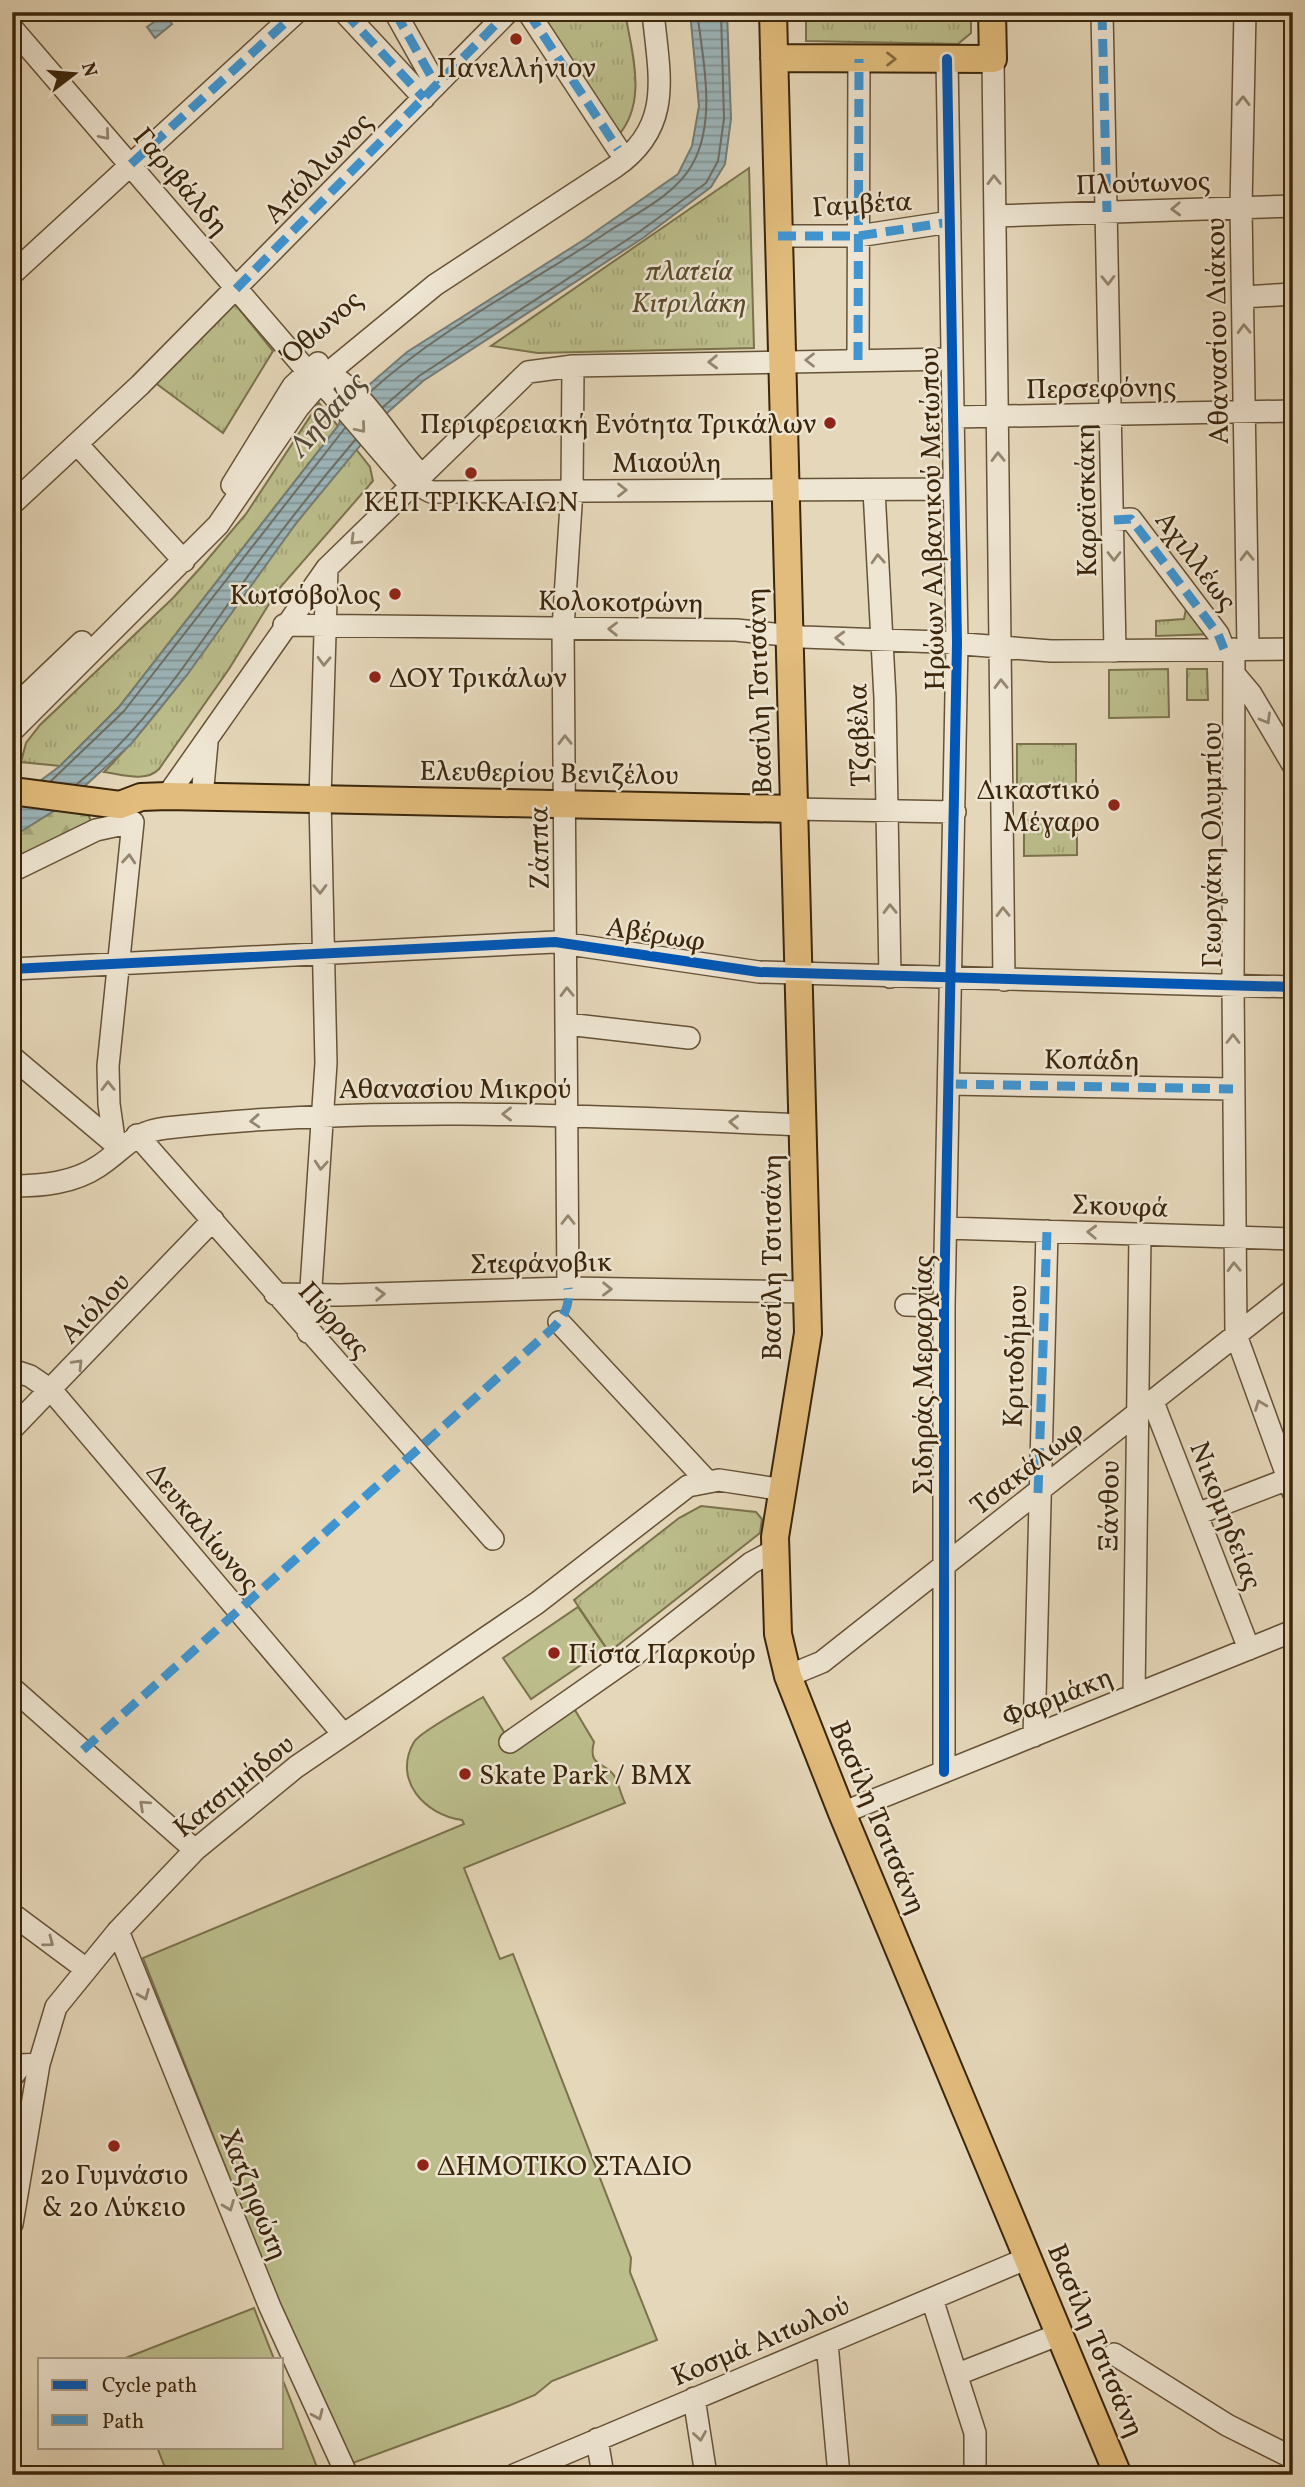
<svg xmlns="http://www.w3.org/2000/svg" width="1305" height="2487" viewBox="0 0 1305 2487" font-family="Vollkorn,serif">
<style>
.grass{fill:url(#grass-tufts);stroke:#7b724c;stroke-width:2}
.forest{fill:url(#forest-firs);stroke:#7b724c;stroke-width:2}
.pitch{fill:#bbbd8b;stroke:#7b724c;stroke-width:2}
.water{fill:url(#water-rules);stroke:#757c75;stroke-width:2}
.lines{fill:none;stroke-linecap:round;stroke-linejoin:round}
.shore{stroke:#6c6e64;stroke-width:2}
.minor-casing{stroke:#665237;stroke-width:24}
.major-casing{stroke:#3b260c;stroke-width:30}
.minor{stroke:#eee5d2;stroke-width:21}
.major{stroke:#e2bc7c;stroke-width:26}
.quiet{stroke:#3e95d2;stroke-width:9;stroke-dasharray:18 9;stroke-linecap:butt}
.cycleway-casing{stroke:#eee5d2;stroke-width:15}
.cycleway{stroke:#0057b8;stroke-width:10}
.oneway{stroke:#866a3e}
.oneway2{stroke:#94866f}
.poi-dot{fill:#8f2418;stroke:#eee5d2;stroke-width:2.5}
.labels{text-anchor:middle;stroke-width:5;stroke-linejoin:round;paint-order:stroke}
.poi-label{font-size:28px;fill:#3b260c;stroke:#eee5d2;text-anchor:start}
.street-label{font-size:28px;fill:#3b260c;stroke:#eee5d2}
.park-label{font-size:28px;font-style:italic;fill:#5b4c2c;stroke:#eee5d2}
.water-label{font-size:30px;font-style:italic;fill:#534a38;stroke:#eee5d2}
</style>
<defs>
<pattern id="grass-tufts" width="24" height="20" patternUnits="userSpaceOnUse" patternTransform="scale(1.75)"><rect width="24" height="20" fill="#bbbd8b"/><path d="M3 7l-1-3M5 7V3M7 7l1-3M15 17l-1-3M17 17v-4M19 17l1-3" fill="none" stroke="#a2a277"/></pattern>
<pattern id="forest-firs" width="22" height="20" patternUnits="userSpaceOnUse" patternTransform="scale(1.75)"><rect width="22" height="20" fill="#bbbd8b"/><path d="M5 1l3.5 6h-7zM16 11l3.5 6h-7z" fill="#a2a277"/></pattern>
<pattern id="water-rules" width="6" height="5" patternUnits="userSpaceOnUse" patternTransform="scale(1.75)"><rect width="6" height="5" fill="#9cb6bb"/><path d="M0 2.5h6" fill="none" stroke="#809496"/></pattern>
</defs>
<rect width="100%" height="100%" fill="#e5d7b9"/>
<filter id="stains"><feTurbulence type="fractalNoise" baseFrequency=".00286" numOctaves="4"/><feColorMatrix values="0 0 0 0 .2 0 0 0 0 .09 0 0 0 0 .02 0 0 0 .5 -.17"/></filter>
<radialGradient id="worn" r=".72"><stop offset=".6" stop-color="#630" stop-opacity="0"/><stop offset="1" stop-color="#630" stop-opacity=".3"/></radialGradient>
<path class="grass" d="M532,12H625C632,54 649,105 615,139Z
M806,12H971V33L958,44L806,41Z
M749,168L754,348L538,353L491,346Z
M235,304L273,351L223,433L154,382Z
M319,403L338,426L119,707L60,766L21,762L26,743L40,725L173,598L202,566L246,514Z
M356,449L370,467L373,481L277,591L229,669L159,769C146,783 121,774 104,772C168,707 217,631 270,558C297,520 327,485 356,449Z
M1188,599L1215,634L1156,636V621L1184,619Z
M1168,669L1169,717L1109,718V670Z
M1187,669H1207L1208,700H1187Z
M1017,744H1076V785H1017Z
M1077,819V855L1024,856V820Z
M701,1506L756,1512L762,1519L760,1533L609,1652L574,1600L679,1518Z
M12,2100L25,2105L12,2168Z"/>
<path class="forest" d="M58,808L88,813L92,825L12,868V837Z"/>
<path class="pitch" d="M578,1607L606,1648L531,1699L503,1658Z
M483,1697L510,1742L569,1700L594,1742C587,1768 606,1761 615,1777C619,1785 621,1795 625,1803L464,1868L500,1959L513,1954L631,2258L630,2272L657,2340L552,2381L535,2395L508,2406L350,2464L272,2285L143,1958L464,1824L462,1820C425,1815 392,1780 414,1742C419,1732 470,1705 483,1697Z
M254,2308L274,2359H123Z
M282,2378L320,2475H168L157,2447H282Z"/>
<path class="water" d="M690,12H727L731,119L725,164L711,187L643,238L423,381L387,413L297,522L187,675L131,744L65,804L12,837V802L60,766L119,707L338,426L348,403L407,352L585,239L678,174L692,146L699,106Z
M165,14L172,24L155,38L147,27Z"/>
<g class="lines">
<path class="shore" d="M370,392C441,327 530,284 609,231C637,213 675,195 692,165C717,121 703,59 697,12
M383,407L419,376L639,232L706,183L718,161L724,119L721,12
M51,781L124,711L345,428
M77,784C144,729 191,657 240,587C276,537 315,487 355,440"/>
<defs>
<path id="minor" d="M344,12L424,98
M395,12L436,85
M528,12L618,149
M1102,12L1115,651
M1245,12L1241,207L1248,649
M12,28L303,366L331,393L403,477L431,492L954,489
M993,59L1004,980
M995,216L1293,206
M778,236H858L950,222
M12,274L297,12
M1243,297L1293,294
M858,360L859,59
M324,371C367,393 389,441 421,475
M953,417L1293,411
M77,444L184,561
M232,485L293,386L318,363
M874,490L885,698L890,977
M12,504L140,385L508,12
M1114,520L1131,519L1218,634L1224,649
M284,625L736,630L803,637L939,642L1051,651L1293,649
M1234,649L1233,986L1236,1335L1293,1492
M1235,675L1251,694L1293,765
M12,709L82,642
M12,731L218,525L298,408L328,373L435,285L615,167C674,126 659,75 653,12
M167,796L327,568L528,372L573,366L952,359
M202,797L207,743
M793,809L955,812
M12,871L96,830L133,822L108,1066L109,1104L116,1153
M12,969L555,942L759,972L1293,987
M567,1024L689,1038
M12,1057L114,1143
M949,1084L1233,1089
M137,1135L493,1539
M12,1186C42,1186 74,1183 99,1166C125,1149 132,1132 166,1128C378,1104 591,1116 803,1125
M946,1228L1293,1239
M568,1288L563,628L572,490L573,366
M275,1294L340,1295L568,1288L807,1292
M906,1305L944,1306
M559,1322L706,1480
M308,1332L326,1063L320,799L327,568
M12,1370L30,1376L52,1391L343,1734
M1153,1402L1249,1649
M12,1429L213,1220
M1197,1514L1288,1479
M788,1676L822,1662L1293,1290
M12,1688L195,1850
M1134,1695L1140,1234
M1034,1736L1047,1231
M510,1742L633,1656L751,1563L775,1550
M944,1772V1306L957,643L947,59
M842,1813L1293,1631
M12,1914L86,1969
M118,1931L270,2307L347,2475
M12,2077L21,2065L39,2064
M12,2224L39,2064L56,2007L118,1931L195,1850L296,1767L537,1603L688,1486L719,1480L784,1490
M932,2299L975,2433V2475
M827,2343L839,2475
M1114,2354L1227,2425L1293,2458
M958,2374L1060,2334
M694,2398L706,2475
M597,2439L603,2475
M514,2475L1028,2258"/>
<path id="major" d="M773,12L808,1333L775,1537L778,1634L788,1676L842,1813L1118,2475
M774,58L993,59L992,12
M12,791L120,805L141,797L167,796L793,809"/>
</defs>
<use href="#minor" class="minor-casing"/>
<use href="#major" class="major-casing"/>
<use href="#minor" class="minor"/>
<use href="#major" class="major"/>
<path class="quiet" d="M344,12L424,98
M395,12L436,85
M528,12L618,149
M1102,12L1107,212
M131,164L297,12
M778,236H858L950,222
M236,289L508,12
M858,360L859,59
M1114,520L1131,519L1218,634L1224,649
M949,1084L1233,1089
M1038,1493L1047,1231
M83,1750L553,1328C565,1316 570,1305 568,1288"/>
<defs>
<path id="cycleway" d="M12,969L555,942L759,972L1293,987
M944,1772V1306L957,643L947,59"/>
</defs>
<use href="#cycleway" class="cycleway-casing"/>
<use href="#cycleway" class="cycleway"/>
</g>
<defs><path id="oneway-chevron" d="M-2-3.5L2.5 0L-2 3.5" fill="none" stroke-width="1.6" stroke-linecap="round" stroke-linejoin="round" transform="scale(1.75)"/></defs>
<use class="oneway" href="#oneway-chevron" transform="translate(891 59)"/>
<g class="oneway2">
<use href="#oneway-chevron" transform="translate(1243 101) rotate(-89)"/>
<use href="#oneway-chevron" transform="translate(105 135) rotate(49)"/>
<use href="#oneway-chevron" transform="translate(994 180) rotate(-91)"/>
<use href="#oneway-chevron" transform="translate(1176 209) rotate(178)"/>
<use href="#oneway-chevron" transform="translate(1108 280) rotate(89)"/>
<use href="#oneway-chevron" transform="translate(1244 329) rotate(-92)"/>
<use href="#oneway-chevron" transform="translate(810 360) rotate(180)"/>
<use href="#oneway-chevron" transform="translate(713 362) rotate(178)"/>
<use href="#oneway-chevron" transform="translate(361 428) rotate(50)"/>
<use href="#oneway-chevron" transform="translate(998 457) rotate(-91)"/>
<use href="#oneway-chevron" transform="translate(622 490)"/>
<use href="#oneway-chevron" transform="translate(355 540) rotate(135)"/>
<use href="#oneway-chevron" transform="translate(1114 556) rotate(90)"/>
<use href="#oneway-chevron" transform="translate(1247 556) rotate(-91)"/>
<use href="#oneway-chevron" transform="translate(878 559) rotate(-93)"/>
<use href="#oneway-chevron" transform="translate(613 629) rotate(-179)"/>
<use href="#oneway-chevron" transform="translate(840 638) rotate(-178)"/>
<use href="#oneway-chevron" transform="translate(324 661) rotate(92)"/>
<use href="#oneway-chevron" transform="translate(1001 684) rotate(-91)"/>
<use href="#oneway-chevron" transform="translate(1266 719) rotate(60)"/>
<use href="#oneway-chevron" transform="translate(565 740) rotate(-91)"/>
<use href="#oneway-chevron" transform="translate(129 859) rotate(-85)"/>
<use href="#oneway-chevron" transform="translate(320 889) rotate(89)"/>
<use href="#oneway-chevron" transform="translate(890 909) rotate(-91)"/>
<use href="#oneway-chevron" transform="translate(1003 912) rotate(-91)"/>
<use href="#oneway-chevron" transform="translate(567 992) rotate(-91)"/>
<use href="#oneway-chevron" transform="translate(1233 1039) rotate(-90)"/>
<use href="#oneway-chevron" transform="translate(108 1086) rotate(-91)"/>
<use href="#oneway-chevron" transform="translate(507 1114) rotate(180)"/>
<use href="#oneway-chevron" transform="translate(255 1121) rotate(176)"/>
<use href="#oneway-chevron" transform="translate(734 1122) rotate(-178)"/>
<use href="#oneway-chevron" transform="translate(321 1165) rotate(94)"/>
<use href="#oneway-chevron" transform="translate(568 1220) rotate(-90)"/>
<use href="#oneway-chevron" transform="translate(1092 1232) rotate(-178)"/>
<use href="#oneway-chevron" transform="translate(1234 1267) rotate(-92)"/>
<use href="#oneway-chevron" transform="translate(607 1289) rotate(1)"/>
<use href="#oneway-chevron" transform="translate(380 1294) rotate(-2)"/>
<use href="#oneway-chevron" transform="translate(78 1364) rotate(-46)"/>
<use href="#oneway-chevron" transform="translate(1260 1405) rotate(-111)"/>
<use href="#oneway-chevron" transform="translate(144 1805) rotate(-138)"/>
<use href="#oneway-chevron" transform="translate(49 1942) rotate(37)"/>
<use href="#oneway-chevron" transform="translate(144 1995) rotate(68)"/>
<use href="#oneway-chevron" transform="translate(229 2206) rotate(68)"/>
<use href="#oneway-chevron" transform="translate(318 2415) rotate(66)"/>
<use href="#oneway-chevron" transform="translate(700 2436) rotate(81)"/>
</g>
<g class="poi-dot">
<circle cx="516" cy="39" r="7"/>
<circle cx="830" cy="423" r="7"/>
<circle cx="471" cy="473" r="7"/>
<circle cx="395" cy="594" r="7"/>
<circle cx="375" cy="677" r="7"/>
<circle cx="1114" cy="805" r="7"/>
<circle cx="554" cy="1653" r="7"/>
<circle cx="465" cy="1774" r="7"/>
<circle cx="114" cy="2146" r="7"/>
<circle cx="423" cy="2165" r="7"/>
</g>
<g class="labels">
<g class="poi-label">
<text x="516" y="77" text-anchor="middle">Πανελλήνιον</text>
<text x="816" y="433" text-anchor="end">Περιφερειακή Ενότητα Τρικάλων</text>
<text x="471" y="511" text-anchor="middle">ΚΕΠ ΤΡΙΚΚΑΙΩΝ</text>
<text x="381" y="604" text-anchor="end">Κωτσόβολος</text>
<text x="389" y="687">ΔΟΥ Τρικάλων</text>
<text x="1100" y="799" text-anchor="end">Δικαστικό<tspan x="1100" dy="32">Μέγαρο</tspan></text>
<text x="568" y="1663">Πίστα Παρκούρ</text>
<text x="479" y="1784">Skate Park / BMX</text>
<text x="437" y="2175">ΔΗΜΟΤΙΚΟ ΣΤΑΔΙΟ</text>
<text x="114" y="2184" text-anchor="middle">2ο Γυμνάσιο<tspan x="114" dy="32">&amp; 2ο Λύκειο</tspan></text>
</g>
<g class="street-label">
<text transform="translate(317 167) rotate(-46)" y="10">Απόλλωνος</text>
<text transform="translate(182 181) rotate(50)" y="10">Γαριβάλδη</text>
<text transform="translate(1143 182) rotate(-2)" y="10">Πλούτωνος</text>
<text transform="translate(862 203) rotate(-4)" y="10">Γαμβέτα</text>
<text transform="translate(321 326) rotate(-41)" y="10">Όθωνος</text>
<text transform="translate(1216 331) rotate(-91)" y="10">Αθανασίου Διάκου</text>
<text transform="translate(1101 387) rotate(-1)" y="10">Περσεφόνης</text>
<text x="667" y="472">Μιαούλη</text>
<text transform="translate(1085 500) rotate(-91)" y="10">Καραϊσκάκη</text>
<text transform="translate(931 519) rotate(-91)" y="10">Ηρώων Αλβανικού Μετώπου</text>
<text transform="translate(1197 560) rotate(53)" y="10">Αχιλλέως</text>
<text transform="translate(621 601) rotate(1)" y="10">Κολοκοτρώνη</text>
<text transform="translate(758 691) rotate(-92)" y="10">Βασίλη Τσιτσάνη</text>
<text transform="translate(858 735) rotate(-92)" y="10">Τζαβέλα</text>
<text transform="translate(549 772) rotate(1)" y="10">Ελευθερίου Βενιζέλου</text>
<text transform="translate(1211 845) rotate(-90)" y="10">Γεωργάκη Ολυμπίου</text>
<text transform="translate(538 848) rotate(-91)" y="10">Ζάππα</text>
<text transform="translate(656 933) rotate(9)" y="10">Αβέρωφ</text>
<text transform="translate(1092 1059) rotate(1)" y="10">Κοπάδη</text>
<text x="455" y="1098">Αθανασίου Μικρού</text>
<text transform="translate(1120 1205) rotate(2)" y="10">Σκουφά</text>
<text transform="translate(771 1257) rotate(-90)" y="10">Βασίλη Τσιτσάνη</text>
<text transform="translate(541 1262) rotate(-1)" y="10">Στεφάνοβικ</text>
<text transform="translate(94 1307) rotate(-46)" y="10">Αιόλου</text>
<text transform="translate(335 1319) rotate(48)" y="10">Πύρρας</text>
<text transform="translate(1014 1356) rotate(-88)" y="10">Κριτοδήμου</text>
<text transform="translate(922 1375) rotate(-90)" y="10">Σιδηράς Μεραρχίας</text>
<text transform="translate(1026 1467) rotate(-38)" y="10">Τσακάλωφ</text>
<text transform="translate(1108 1506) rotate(-89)" y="10">Ξάνθου</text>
<text transform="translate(1227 1515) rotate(69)" y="10">Νικομηδείας</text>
<text transform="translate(204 1527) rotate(50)" y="10">Δευκαλίωνος</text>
<text transform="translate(1057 1696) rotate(-22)" y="10">Φαρμάκη</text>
<text transform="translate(233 1785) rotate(-39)" y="10">Κατσιμήδου</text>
<text transform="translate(879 1817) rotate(67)" y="10">Βασίλη Τσιτσάνη</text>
<text transform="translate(255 2194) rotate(68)" y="10">Χατζηφώτη</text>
<text transform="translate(760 2340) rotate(-23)" y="10">Κοσμά Αιτωλού</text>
<text transform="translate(1097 2340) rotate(67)" y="10">Βασίλη Τσιτσάνη</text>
</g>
<g class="park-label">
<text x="689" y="280">πλατεία<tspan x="689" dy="32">Κιτριλάκη</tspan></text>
</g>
<g class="water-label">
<text transform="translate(327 414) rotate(-49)" y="10">Ληθαίος</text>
</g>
</g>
<rect width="1305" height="2487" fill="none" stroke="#e5d7b9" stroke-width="42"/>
<rect x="14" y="14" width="1277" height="2459" fill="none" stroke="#3b260c" stroke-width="3.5"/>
<rect x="21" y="21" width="1263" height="2445" fill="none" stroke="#3b260c" stroke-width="2"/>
<rect x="38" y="2358" width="245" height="91" fill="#eee5d2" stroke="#a69983" stroke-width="2"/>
<rect x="52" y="2380" width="35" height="10" fill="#0057b8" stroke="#a69983" stroke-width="2"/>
<text x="102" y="2392" font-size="21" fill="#3b260c">Cycle path</text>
<rect x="52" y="2415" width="35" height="10" fill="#3e95d2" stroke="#a69983" stroke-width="2"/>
<text x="102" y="2428" font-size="21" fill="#3b260c">Path</text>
<g transform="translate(74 74) rotate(74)" stroke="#eee5d2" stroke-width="5" paint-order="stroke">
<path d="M0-5L12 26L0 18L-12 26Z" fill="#3b260c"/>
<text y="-10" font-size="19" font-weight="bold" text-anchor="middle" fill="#3b260c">N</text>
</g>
<rect width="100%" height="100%" filter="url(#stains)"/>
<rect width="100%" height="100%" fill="url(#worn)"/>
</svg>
